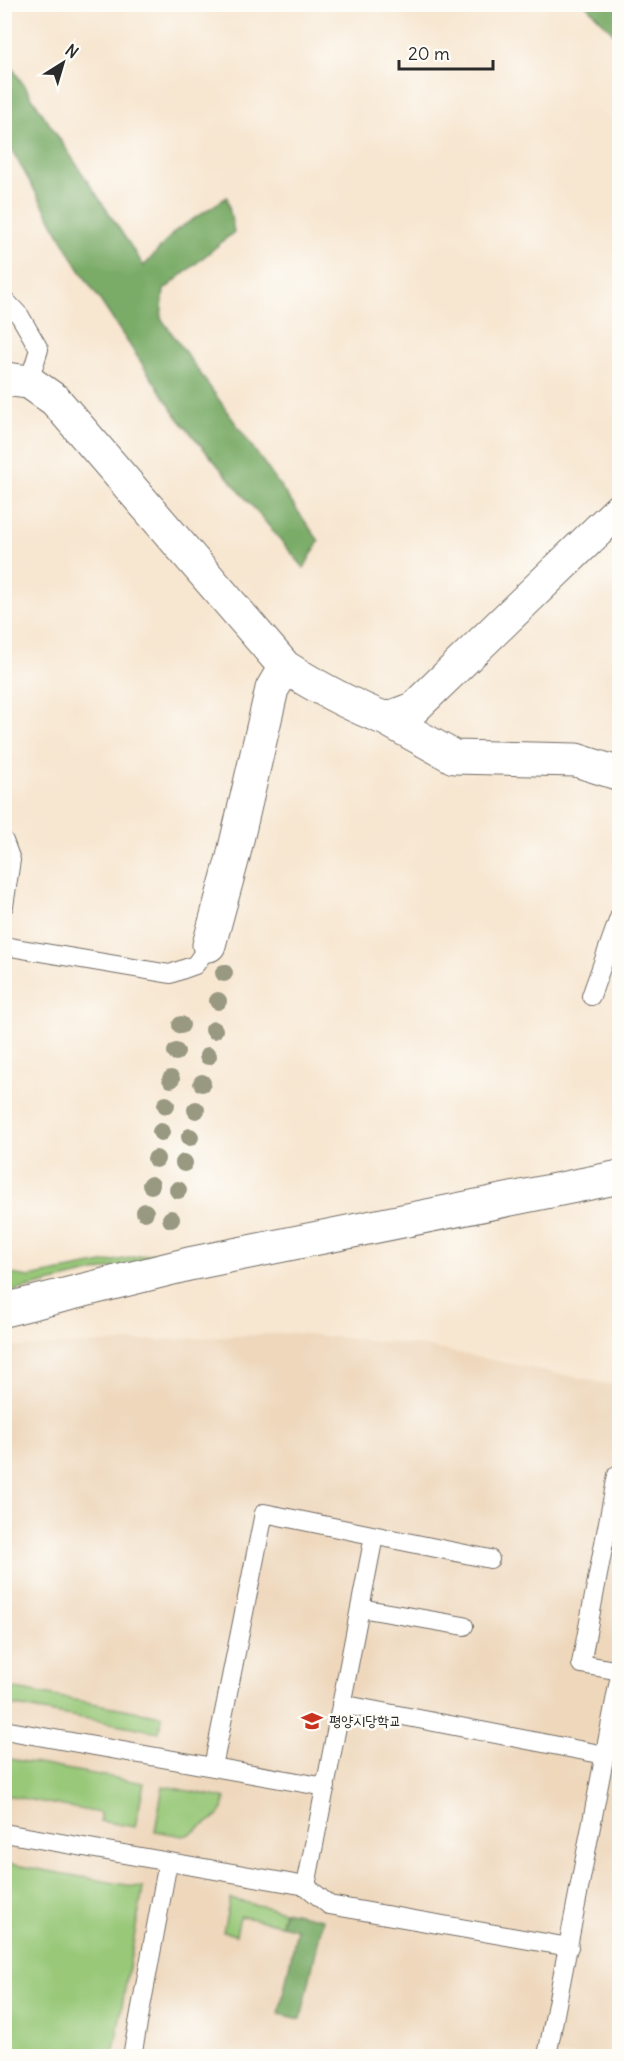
<svg xmlns="http://www.w3.org/2000/svg" width="624" height="2061" viewBox="0 0 624 2061" font-family="Delius,'Poor Story',sans-serif">
<style>
.built{fill:#eed7bb}
.green{fill:#98c878;stroke:#627a52;stroke-width:1.5}
.forest{fill:#7aac68;stroke:#526c4a;stroke-width:1.5}
.lines{fill:none;stroke-linecap:round;stroke-linejoin:round}
.lane-casing{stroke:#726c65;stroke-width:20}
.street-casing{stroke:#726c65;stroke-width:35}
.lane{stroke:#fff;stroke-width:18}
.street{stroke:#fff;stroke-width:33}
.tree{fill:#999982}
.labels{text-anchor:middle;stroke-width:5;stroke-linejoin:round;paint-order:stroke}
.poi-label{font-size:15px;fill:#2b2b2b;stroke:#fdfcf7;text-anchor:start}
</style>
<rect width="100%" height="100%" fill="#fdfcf7"/>
<filter id="ink" filterUnits="userSpaceOnUse"><feTurbulence type="fractalNoise" baseFrequency=".0167" numOctaves="2"/><feDisplacementMap in="SourceGraphic" scale="12" xChannelSelector="R" yChannelSelector="G"/><feConvolveMatrix kernelMatrix="1 2 1 2 8 2 1 2 1" color-interpolation-filters="sRGB"/></filter>
<filter id="wash" filterUnits="userSpaceOnUse"><feTurbulence type="fractalNoise" baseFrequency=".008" numOctaves="4" result="noise"/><feDisplacementMap in="SourceGraphic" scale="24" xChannelSelector="R" yChannelSelector="G"/><feGaussianBlur stdDeviation="1.35" result="paint"/><feColorMatrix in="noise" values="0 0 0 0 0 0 0 0 0 0 0 0 0 0 0 0 0 1.4 0 .05"/><feComposite in="paint" operator="in"/></filter>
<g filter="url(#wash)">
<rect width="100%" height="100%" fill="#f7e6d0"/>
<path class="built" d="M293,1333L418,1345L619,1386V2056H5V1348Z"/>
<path class="green" d="M182,1248L180,1252L5,1293L4,1273L29,1277Z
M5,1687L162,1716L159,1732L5,1704Z
M4,1758L144,1783L135,1827L100,1821V1813L5,1795Z
M163,1786L225,1798L223,1809L218,1816L190,1834L183,1836L155,1831Z
M4,1863L143,1888L113,2056H5Z
M230,1899L284,1911L281,1925L240,1916L236,1935L223,1932Z"/>
<path class="forest" d="M586,5H619V39Z
M5,57L144,266L175,231L227,197L234,232L164,290L161,318L319,541L304,568L178,418L78,267L5,138Z
M284,1911L323,1919L301,2019L279,2014L297,1929L281,1925Z"/>
</g>
<g filter="url(#ink)">
<g class="lines">
<defs>
<path id="lane" d="M4,299L20,316L39,349L29,382
M4,841L11,860L4,906
M4,946L170,974L195,965L209,945
M591,996L620,915
M620,1475H617L581,1664L620,1671
M360,1608L464,1626
M341,1704L605,1755
M4,1730L326,1787
M213,1767L264,1513L490,1559
M4,1833L306,1886L329,1905L569,1947
M306,1886L374,1536
M132,2056L168,1862
M547,2056L620,1675"/>
<path id="street" d="M4,379L29,382L55,400L285,667C317,687 350,705 386,719L413,709L620,509
M386,719L454,757L576,760L620,774
M209,945L233,857L272,689L285,667
M4,1310L189,1264L620,1177"/>
</defs>
<use href="#lane" class="lane-casing"/>
<use href="#street" class="street-casing"/>
<use href="#lane" class="lane"/>
<use href="#street" class="street"/>
</g>
<g class="tree">
<circle cx="224" cy="973" r="9"/>
<circle cx="218" cy="1001" r="9"/>
<circle cx="181" cy="1025" r="9"/>
<circle cx="214" cy="1030" r="9"/>
<circle cx="176" cy="1052" r="9"/>
<circle cx="208" cy="1056" r="9"/>
<circle cx="171" cy="1079" r="9"/>
<circle cx="202" cy="1083" r="9"/>
<circle cx="166" cy="1105" r="9"/>
<circle cx="196" cy="1110" r="9"/>
<circle cx="161" cy="1132" r="9"/>
<circle cx="190" cy="1137" r="9"/>
<circle cx="156" cy="1159" r="9"/>
<circle cx="184" cy="1163" r="9"/>
<circle cx="151" cy="1185" r="9"/>
<circle cx="178" cy="1190" r="9"/>
<circle cx="145" cy="1212" r="9"/>
<circle cx="171" cy="1219" r="9"/>
</g>
</g>
<defs>
<symbol id="university-bare" viewBox="-9 -9 18 18"><path d="M0-5L7-2L0 1L-7-2ZM-4 1L0 2.5L4 1V4Q0 6-4 4Z" fill="#c8321e" stroke="#fdfcf7" stroke-width="2.5" paint-order="stroke"/></symbol>
</defs>
<g fill-rule="evenodd">
<use href="#university-bare" x="297" y="1706" width="30" height="30"/>
</g>
<g class="labels">
<g class="poi-label">
<text x="329" y="1726">평양시당학교</text>
</g>
</g>
<rect width="624" height="2061" fill="none" stroke="#fdfcf7" stroke-width="24"/>
<g transform="translate(63 63) rotate(37)" stroke="#fdfcf7" stroke-width="4.5" paint-order="stroke">
<path d="M0-4.5L10 22L0 15L-10 22Z" fill="#2b2b2b"/>
<text y="-9" font-size="16" font-weight="bold" text-anchor="middle" fill="#2b2b2b">N</text>
</g>
<path d="M399 60v9h94v-9" fill="none" stroke="#2b2b2b" stroke-width="3"/>
<text x="408" y="60" font-size="18" fill="#2b2b2b" stroke="#fdfcf7" stroke-width="4.5" paint-order="stroke">20 m</text>
</svg>
